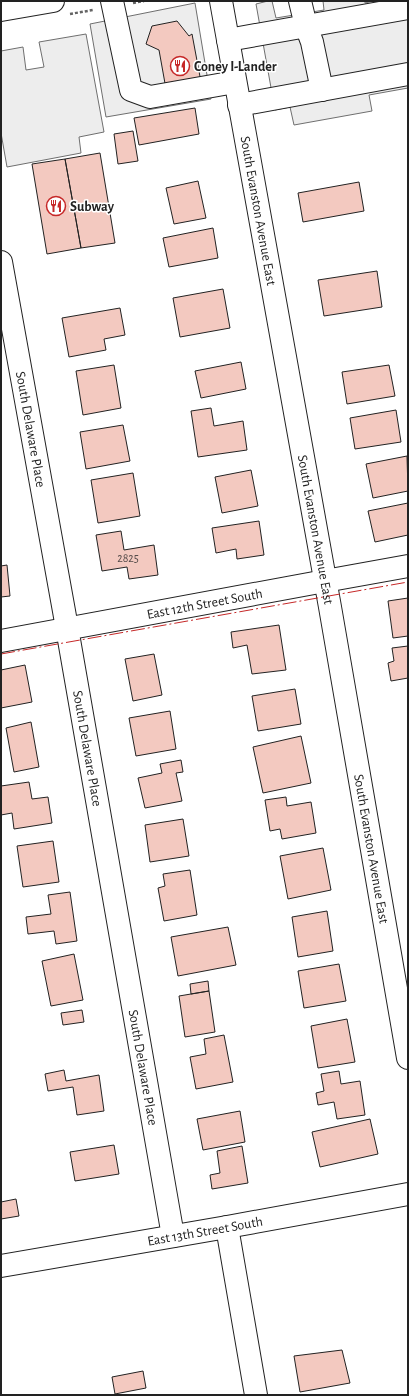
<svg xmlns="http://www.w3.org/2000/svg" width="409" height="1396" viewBox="0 0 409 1396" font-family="'Alegreya Sans',sans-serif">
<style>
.parking{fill:#ededed;stroke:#6f6f6f}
.building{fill:#f3c9c0;stroke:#222}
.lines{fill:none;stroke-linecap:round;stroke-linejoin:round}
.minor-casing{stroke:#222;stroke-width:24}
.major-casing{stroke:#222;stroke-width:24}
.path{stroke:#646464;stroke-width:2.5;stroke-dasharray:3 2;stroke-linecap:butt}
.minor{stroke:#fff;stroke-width:22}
.major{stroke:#fff;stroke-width:22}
.power{stroke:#c62828;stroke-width:1;stroke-dasharray:14 3 2 3;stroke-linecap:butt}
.labels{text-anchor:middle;stroke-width:3;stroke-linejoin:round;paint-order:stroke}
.number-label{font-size:12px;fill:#564c4a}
.poi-label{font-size:14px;font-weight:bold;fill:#222;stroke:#fff;text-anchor:start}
.street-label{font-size:14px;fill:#222;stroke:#fff}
</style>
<rect width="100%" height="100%" fill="#fff"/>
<path class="parking" d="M268,1H272L276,18L324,10L323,1H365V3L373,1H408V88L369,95L372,111L294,125L290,107L275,110L256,4Z
M195,3L211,99L106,117L90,24Z
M86,34L104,132L79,137L81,153L7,167L1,133V51L23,47L26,70L44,67L39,42Z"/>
<path class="building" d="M177,21L189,36L192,34L201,82L166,89L159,50L146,44L152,26Z
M195,108L199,134L139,145L134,118Z
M133,131L138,161L118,164L114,134Z
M100,153L115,243L81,248L65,159Z
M65,159L81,248L47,254L32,164Z
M198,181L206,218L174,224L166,188Z
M359,182L364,211L303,222L298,193Z
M213,228L218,258L169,267L163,238Z
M377,271L382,307L324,316L318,280Z
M223,289L230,328L180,337L173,298Z
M120,308L125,335L104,339L106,350L69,357L62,318Z
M241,362L246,389L201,398L195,371Z
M114,365L121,408L83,415L76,371Z
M389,365L395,396L347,404L342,372Z
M211,408L214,426L243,421L247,450L198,457L191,411Z
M396,410L401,442L355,449L350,418Z
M123,425L130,461L86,469L80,432Z
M407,456L408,491L373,498L366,464Z
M251,470L258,506L222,513L215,477Z
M133,473L140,516L98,523L91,480Z
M408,503V535L375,542L368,511Z
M259,521L264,555L237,559L236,549L216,553L212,528Z
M121,531L124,550L154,545L158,575L129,579L127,567L102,571L96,535Z
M7,565L10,596L1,597V566Z
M408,598V636L393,638L388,601Z
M279,625L286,670L252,674L247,645L233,648L231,632Z
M408,646V678L391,681L388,663L394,661L392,648Z
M154,654L162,695L133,701L125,659Z
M25,665L32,702L1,708V670Z
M295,689L301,724L258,731L252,696Z
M170,711L176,749L136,756L129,718Z
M31,722L39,767L14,772L6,728Z
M301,736L311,783L263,793L253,747Z
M181,760L183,772L176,773L182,801L145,808L138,778L162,773L160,764Z
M29,782L32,799L48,797L52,823L14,829L12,813L1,815V786Z
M286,797L287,806L311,802L316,833L282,839L280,829L270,831L265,800Z
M183,819L189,856L150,862L145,825Z
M53,841L59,882L23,887L17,846Z
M323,848L331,890L288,899L280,856Z
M190,870L197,915L164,921L158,888L165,886L163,874Z
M70,892L77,941L56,944L54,931L28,934L26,917L51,914L48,895Z
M327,911L333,951L298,957L292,917Z
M228,927L236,965L178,976L171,937Z
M74,954L83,1000L51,1006L42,961Z
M339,964L346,1001L304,1008L298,971Z
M208,981L209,991L191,994L190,984Z
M209,991L215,1032L185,1037L179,996Z
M82,1010L84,1022L63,1025L61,1013Z
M347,1019L355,1062L318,1068L311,1026Z
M224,1035L233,1082L196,1089L190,1057L206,1054L204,1039Z
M64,1070L66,1081L99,1075L104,1111L77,1115L73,1087L48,1091L45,1074Z
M339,1071L341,1084L360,1081L365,1115L337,1119L334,1102L318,1105L316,1093L324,1091L321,1074Z
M240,1111L245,1142L203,1150L197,1119Z
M370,1119L378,1154L320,1167L312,1132Z
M114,1145L119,1174L75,1181L70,1152Z
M242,1146L248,1183L212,1189L210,1175L220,1173L217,1151Z
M16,1199L19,1216L1,1219V1202Z
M342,1350L350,1383L300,1392L294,1356Z
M143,1371L146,1388L115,1394L112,1377Z"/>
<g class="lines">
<defs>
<g id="minor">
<path d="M112,1L131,90L150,97L235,82"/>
<path id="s1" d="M221,1L330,607L408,1058"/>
<path d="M300,1L306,26L312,42L322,90"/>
<path d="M228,40L408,8"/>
<path d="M239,105L408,74"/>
<path id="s2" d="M1,262L64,611L173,1236"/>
<path id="s3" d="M1,641L325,581L408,566"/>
<path d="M227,1227L256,1395"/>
<path id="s4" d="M1,1266L227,1227L408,1194"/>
</g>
<path id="major" d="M1,10L53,1"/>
</defs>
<use href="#minor" class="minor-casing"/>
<use href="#major" class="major-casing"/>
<path class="path" d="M133,3L144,1
M70,14L93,10"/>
<use href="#minor" class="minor"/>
<use href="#major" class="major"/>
<path class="power" d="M1,654L408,582"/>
</g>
<defs>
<symbol id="restaurant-ring" viewBox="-11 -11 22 22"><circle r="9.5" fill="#fff" stroke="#c62828" stroke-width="1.5"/><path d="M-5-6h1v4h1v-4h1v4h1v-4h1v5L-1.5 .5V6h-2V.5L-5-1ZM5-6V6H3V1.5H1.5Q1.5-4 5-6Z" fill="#c62828"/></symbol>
</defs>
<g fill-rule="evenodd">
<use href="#restaurant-ring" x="169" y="55" width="22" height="22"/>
<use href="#restaurant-ring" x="45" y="195" width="22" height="22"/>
</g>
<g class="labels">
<g class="number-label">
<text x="128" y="562">2825</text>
</g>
<g class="poi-label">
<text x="194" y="71">Coney I-Lander</text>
<text x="70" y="211">Subway</text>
</g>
<g class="street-label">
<text dy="5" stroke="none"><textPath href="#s1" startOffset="213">South Evanston Avenue East</textPath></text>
<text dy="5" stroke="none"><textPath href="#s2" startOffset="170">South Delaware Place</textPath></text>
<text dy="5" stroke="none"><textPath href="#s1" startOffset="537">South Evanston Avenue East</textPath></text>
<text dy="5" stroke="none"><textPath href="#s3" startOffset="207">East 12th Street South</textPath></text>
<text dy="5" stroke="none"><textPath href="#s2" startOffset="494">South Delaware Place</textPath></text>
<text dy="5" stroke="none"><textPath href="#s1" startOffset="861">South Evanston Avenue East</textPath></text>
<text dy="5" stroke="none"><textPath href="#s2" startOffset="818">South Delaware Place</textPath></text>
<text dy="5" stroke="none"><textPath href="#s4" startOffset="207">East 13th Street South</textPath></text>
</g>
</g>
<rect width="409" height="1396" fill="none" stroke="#222222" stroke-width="4"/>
</svg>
